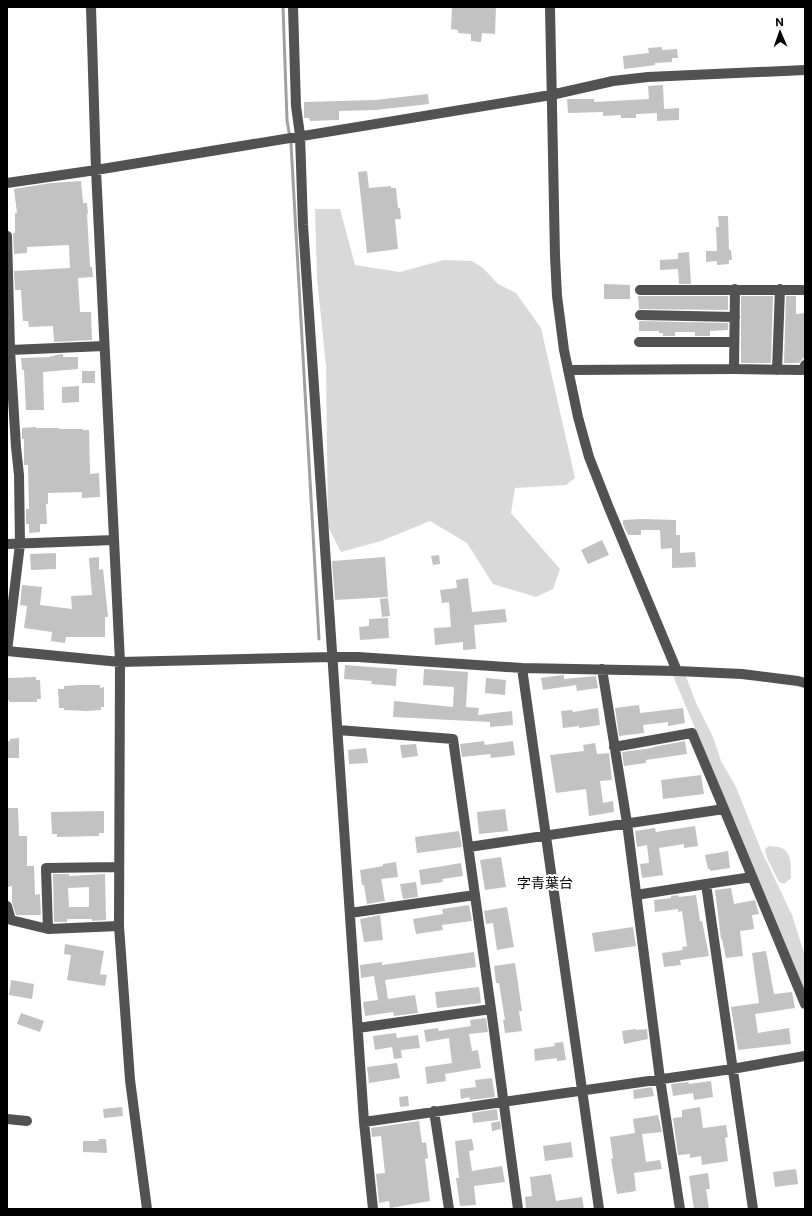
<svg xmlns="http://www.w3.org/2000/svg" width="812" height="1216" viewBox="0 0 812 1216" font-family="Inter,'Noto Sans JP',sans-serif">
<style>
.green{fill:#d9d9d9}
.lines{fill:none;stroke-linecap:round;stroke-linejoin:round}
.stream{stroke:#a0a0a0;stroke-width:3}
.building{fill:#c2c2c2;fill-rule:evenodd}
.minor{stroke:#525252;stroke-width:10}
.labels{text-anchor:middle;stroke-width:4;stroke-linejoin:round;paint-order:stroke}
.quarter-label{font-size:14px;fill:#000;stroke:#fff}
</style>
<rect width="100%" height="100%" fill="#fff"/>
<path class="green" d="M315,209H340L355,265L400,272L444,260L472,261L483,268L498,284L516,293L541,328L575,478L566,485L515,488L511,513L560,569L553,589L536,597L493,584L467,543L430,521L381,541L341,552L328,527L326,366L317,278Z
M672,673L685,674L696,703L713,737L721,761L736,787L761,850L792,915L805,956V993Z
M769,846C773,847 778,846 782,848C792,853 791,868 791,878L784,884L779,882L767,858L765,849Z"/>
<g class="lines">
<path class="stream" d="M283,7L287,120L291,144L319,639"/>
</g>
<path class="building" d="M452,7H496L495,34L482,33L481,42L471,41V34L458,33V30L451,29Z
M662,47V50L677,49L678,58H672V62L655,63V65L648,66L624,69L623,56L649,53L648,48Z
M663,85L664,109L679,108V120L657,121V113L636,114V118H621V115L603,116V112L568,113L567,99H594V102L649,99L648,86Z
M428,94L429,104L375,110L339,111V120L310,121L309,118H304V102L375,100Z
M367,171L369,188L391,186V188H396L398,208H400L401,219H395L398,249L367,253L358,172Z
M81,181L83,203H87L88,214H87L90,267H92L93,277L78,278L80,312H91L92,340L54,342L53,326L29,327L28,321H23L21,290H15L14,271L70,268L69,245L27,247V253L14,254L13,233H15V213H17L14,189L51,183Z
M718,216H728L729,250H731L732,260H729V264L717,265V261L706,262V251H717L716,227H719Z
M689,252L691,284H679L678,269L660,270V260L678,259V253Z
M604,284L630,285V299H604Z
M638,296H728V310L639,309Z
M741,296H773L771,363H741Z
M786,296H796V314L805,313V356L799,363H784Z
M639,321L728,323V330L710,331V336H695V332H675V336H663V333H659V331H639Z
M63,354V357H78V369L43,372L44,410H26L24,370H22L21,358L51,357L50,356H55V355Z
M82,371H95V383H82Z
M79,386V402L62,403V387Z
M36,427V428H59V429H83V430H89L90,474L99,473L100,497L82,498V492L48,493V504H46L47,524H40V532L29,533V524H26V509H29L28,465H24V439H22V428Z
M641,519L676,520V535H680V553L695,552L696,567L672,568V548L661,549L660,530H641V535H628L623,524V520Z
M602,540L609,555L588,564L581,550Z
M56,553V569L31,570L30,554Z
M439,555L440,564L433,565L431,556Z
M99,557V570L103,569L108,617H105V637H66L65,643L51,641L52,632L24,628L27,606L20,605L22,585L42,587L40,605L72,609L71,596L92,595L89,558Z
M385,557L388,597L335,600L332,561Z
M468,578L472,612L505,609L507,622L474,625L476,649L463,650V642L435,645L434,628L451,627L449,602L442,603L440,590L457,588L456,580Z
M388,598L390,616L382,617L380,599Z
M388,618L389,638L360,640L359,627L369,626V619Z
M345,665L397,669L396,686L371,684L372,681L344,679Z
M424,669L468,672L466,707L479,708L478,715L512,711L513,725L490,727V722L393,717L394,701L453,707L454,687L423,685Z
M562,675H564V679L596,676L598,688L577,691L576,685L543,690L541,678Z
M36,677V680H40L41,699H37V702H9V700H7L8,678Z
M486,678L506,680L505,695L485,693Z
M81,685H100V688L104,687V707H101V710L87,711L64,710V708H59L58,689H64V686Z
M639,705L640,713L683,708L685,723L668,726V722L643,725L644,733L619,736L615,708Z
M598,708L600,725L579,728V726L563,728L561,711L572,710L573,712Z
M19,738V758H7V742L10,741V739Z
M484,741L485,745L513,741L515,755L491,758L490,754L462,757L460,744Z
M685,741L687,754L646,760V763L624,766L622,752L653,748V747Z
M595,743L597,754L609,753L612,780L600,781L603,803L613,801L614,812L589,816L586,789L556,793L550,755L584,751L583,745Z
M416,744L418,756L402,758L400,745Z
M366,748L368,763L349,764L348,750Z
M701,775L704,794L663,799L661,780Z
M7,808H18L19,836H27V866H34L35,895L40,894L41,915H16L12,903V886L7,887Z
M505,809L508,831L479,834L477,812Z
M104,811V833H99V836L57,837V834H52L51,812Z
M695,826L698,846L684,848V844L659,848L663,875L642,878L640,864L649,863L647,845L637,847L635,831L655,828L656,832Z
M459,831L462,847L417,853L415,837Z
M728,851L730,868L710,871V869H708L705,855Z
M501,857L506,887L485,890L480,860Z
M396,862L398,877L381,879L385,901L367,904L364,885H362L360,870L383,866V864Z
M461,863L463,876L442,879L443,882L421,885L419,870Z
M53,874H69V876L105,874L106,920L92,921V919H67V922H54ZM89,887V907H69L68,888Z
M416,882L418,897L403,899L400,884Z
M731,888L734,904L755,900L759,914L752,915L754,929L740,931L743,956L726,958L722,939H721L715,890Z
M678,895L679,897L696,895L700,921H702L709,956L680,960L681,965L664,967L662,953L683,950L682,947L687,946L682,911L678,912V909L655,912L654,900L671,898V896Z
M469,905L472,921L442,925L443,930L416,934L413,919L443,914L442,909Z
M507,907L514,947L497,950L493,923L486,924L484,911Z
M380,915L383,940L364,942L360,919Z
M633,927L636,946L595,952L592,933Z
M65,944L104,951L100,974L107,975L105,986L67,980L71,955L64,954Z
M766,951L774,994L792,992L795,1008L755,1014L758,1033L789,1028L791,1044L738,1050L731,1007L759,1003L752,953Z
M474,952L476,967L385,980L388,999L415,995L418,1013L394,1016L393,1012L365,1016L363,1002L378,1000L374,976L361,978L360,965L382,962V965Z
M515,963L522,1011H519L522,1031L505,1033L503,1020H505L499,983H496L494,966Z
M11,980L34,984L32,999L9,995Z
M479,987L481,1003L437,1008L435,992Z
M21,1013L44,1021L40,1032L17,1024Z
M486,1018L488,1032L469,1034L472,1051L478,1050L481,1068L445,1074L446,1081L427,1084L425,1067L452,1063L449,1038L426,1042L424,1030L438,1028L439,1031L471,1026L470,1020Z
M636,1029V1030L647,1029L648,1039L624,1044L622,1031Z
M396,1033L397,1038L418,1035L420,1048L401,1050L402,1058L394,1059L392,1047L375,1050L373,1036Z
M563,1042L566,1060L557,1061V1058L535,1061L534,1049L555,1046L554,1043Z
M397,1063L400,1078L369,1083L367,1067Z
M492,1078L495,1097L470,1100L469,1097L461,1099L460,1089L476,1087L475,1080Z
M711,1081L713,1097L694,1100L693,1093L673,1096L671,1084L688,1082L689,1084Z
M652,1087L654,1096L634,1099L633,1090Z
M408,1096L409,1106L400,1107L399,1097Z
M122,1107L123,1116L104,1118L103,1109Z
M700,1107L703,1128L726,1125L728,1137L725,1138L728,1161L702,1165L701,1156L690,1158V1154L678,1155L673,1118L682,1117V1110Z
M497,1109L498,1120L473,1123L472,1113Z
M658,1115L662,1132L642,1134L646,1162L660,1160L662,1169L634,1173L636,1191L617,1194L611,1159L613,1158L610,1137L635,1133L633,1119Z
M419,1121L422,1143L426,1142L428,1158L425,1159L430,1201L390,1208L389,1201L379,1203L376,1174L385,1173L381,1136L372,1137L371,1128Z
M500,1121L501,1129L492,1131L491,1123Z
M98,1139H106L107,1153L83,1152V1141H99Z
M472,1139L474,1150L469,1151L472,1171L502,1166L505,1182L474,1186L476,1205L460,1206L456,1178H459L455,1141Z
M571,1142L573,1157L545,1161L543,1146Z
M796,1169L798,1184L775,1187L773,1172Z
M708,1173L710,1189H706L709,1209H694L689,1176Z
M551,1174L556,1201L582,1197L584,1209H526L525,1197L532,1196L530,1177Z"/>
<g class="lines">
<path class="minor" d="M91,7L96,170L120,662L119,926L130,1080L147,1209
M293,7L296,106L300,135L303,225L364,1122L373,1209
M550,7L555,256L557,296L564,350L578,417L589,457L609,508L677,671
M7,183L96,170L551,95L613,81L648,77L805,70
M7,236L10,350L16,447L19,475L20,544L7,651
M640,290H805
M640,315L735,317
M639,342H734
M10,350L104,346
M734,369L735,289
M568,370L734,369L803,370L805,365
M777,370L780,289
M7,544L114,540
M7,651L120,662L332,657H358L522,668L677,671L742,674L798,681L805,683
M522,668L599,1209
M602,669L627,823L660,1079L680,1209
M338,730L453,739L491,1009L518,1209
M614,747L692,733L724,809L805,1004
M469,847L724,809
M706,884L752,877
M636,895L706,884L753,1209
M7,906L11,920L48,929L119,926
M350,913L475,895
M48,929L46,868L119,867
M358,1028L491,1009
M434,1111L449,1209
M7,1119L27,1121
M364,1122L732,1069L805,1056"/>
</g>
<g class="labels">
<g class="quarter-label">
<text x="545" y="888">字青葉台</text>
</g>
</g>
<rect width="812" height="1216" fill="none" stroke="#000000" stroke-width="16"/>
<g transform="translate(780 32) rotate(358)" stroke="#ffffff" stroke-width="3" paint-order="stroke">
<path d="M0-3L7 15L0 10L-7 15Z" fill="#000000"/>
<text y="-6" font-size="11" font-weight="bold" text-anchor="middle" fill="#000000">N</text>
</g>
</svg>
